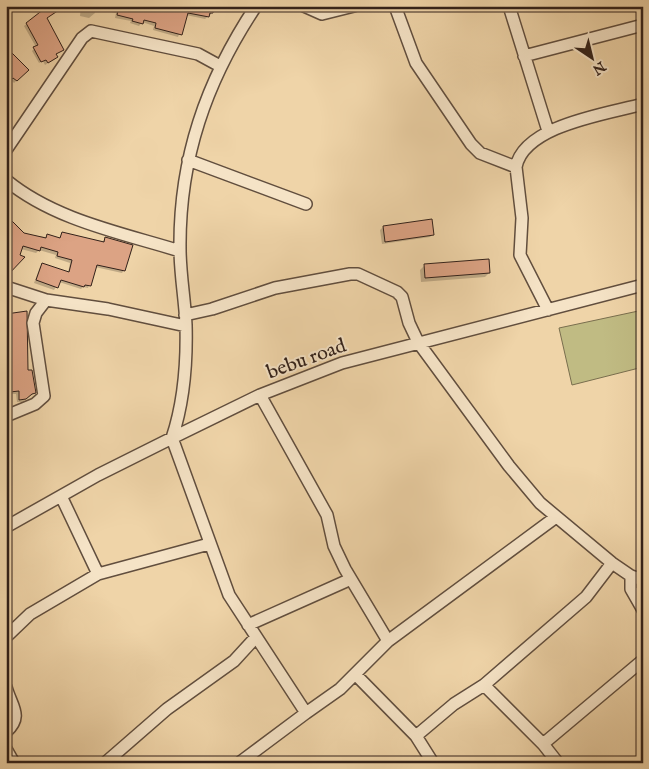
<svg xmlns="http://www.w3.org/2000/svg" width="649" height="769" viewBox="0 0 649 769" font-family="'IM FELL English',serif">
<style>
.green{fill:#c0bb83;stroke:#796e4e}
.shadow{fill:#0003}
.building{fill:#dca384;stroke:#32211a}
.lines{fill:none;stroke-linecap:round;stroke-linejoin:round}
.minor-casing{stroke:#614e3e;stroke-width:14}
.minor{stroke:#f5e3c6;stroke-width:11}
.labels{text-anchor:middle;stroke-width:4;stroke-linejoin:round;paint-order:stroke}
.street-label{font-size:20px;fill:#32211a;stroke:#f5e3c6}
</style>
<rect width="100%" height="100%" fill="#efd4a8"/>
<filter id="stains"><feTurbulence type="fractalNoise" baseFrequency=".004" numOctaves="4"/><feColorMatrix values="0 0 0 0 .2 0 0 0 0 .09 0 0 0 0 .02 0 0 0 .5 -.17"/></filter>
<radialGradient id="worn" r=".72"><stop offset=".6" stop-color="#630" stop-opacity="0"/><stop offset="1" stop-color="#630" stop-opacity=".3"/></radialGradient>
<path class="green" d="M643,310V367L572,385L559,328Z"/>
<path class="shadow" d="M6,6H14L9,9Z
M42,6H78L64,10L63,7L45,18L62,50L55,55L54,59L45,65L43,61L39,63L32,51L36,47L24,26L42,12L40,8Z
M81,6H154L212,13L205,19L186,15L178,37L153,30L154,26L142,22L139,26L130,23L131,21L115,18L116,13L96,9L95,13L89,18L80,16Z
M6,47L27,70L14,83L10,79L6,81Z
M7,97L11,100L6,105V98Z
M6,125L9,127L6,133Z
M6,208L12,218L10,220L23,234L59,239L62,234L102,243L105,238L124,270L122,273L95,267L88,288L83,287L81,289L59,282L54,290L34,283L40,267L43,264L68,273L70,263L55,258L56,255L39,250L36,253L21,249L9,272L11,274L6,279Z
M383,227L433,234L430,237L382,244L380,230Z
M424,266L489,273L485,277L421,282L420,270Z
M6,315L35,393L22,402H17L16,394H8Z"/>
<path class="building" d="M42,6H65L47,18L64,50L56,54L58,57L48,63L46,60L41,62L33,47L38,45L26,23L44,9Z
M119,6H214L213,13H210L209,17L188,13L182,35L155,28L156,23L144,20L143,24L132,21L133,19L117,15Z
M6,47L29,70L17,81L13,78L11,80L6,76Z
M6,215L24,233L46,238L47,234L60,238L62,232L104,242L105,237L133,245L125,271L97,265L91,286L85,285L84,287L61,280L58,288L36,280L42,263L69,272L72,260L57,256L58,252L41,247L40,251L23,246L20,255L25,257L6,277Z
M432,219L434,235L385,242L383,226Z
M489,259L490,273L425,278L424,264Z
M27,311L28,370H32L36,393L32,394L26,399L19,400V391L10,392L6,314Z"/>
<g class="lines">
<defs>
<path id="minor" d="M304,6L322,14L354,6
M395,6L416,63L471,144L480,153L516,167
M509,6L548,131
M524,56L643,25
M6,150L82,38L91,31L198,54L220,66
M188,160L306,204
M6,180C54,220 122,233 180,251
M6,287L46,300L108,309L186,326
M548,310L520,255L522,218L516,167C524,125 607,114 643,104
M185,315L212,309L275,288L350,274H358L397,292L402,297L409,323L418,342L509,466L540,503L612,563L631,576L643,580
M260,395L327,515L334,546L345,569L388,641
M6,416L35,404L44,396L33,323L36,313L46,300
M6,527L98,475L172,438L260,395L342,363L643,285
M98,574L209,544
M631,576V589L643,610
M248,625L351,579
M6,637L30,614L98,574L61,496
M356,675L416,736L433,763
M484,685L543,744L558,763
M6,687C11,706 24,716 6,732
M306,713L340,689L388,641L556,517
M416,736L454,704L484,685L586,597L612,563
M543,744L643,660
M6,749L14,763
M105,763L167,709L234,661L256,637
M239,763L306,713L229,595L172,438C184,402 187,363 186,325C185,300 180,274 180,249C179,159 206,81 256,6"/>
</defs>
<use href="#minor" class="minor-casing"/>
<use href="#minor" class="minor"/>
</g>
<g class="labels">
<g class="street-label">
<text transform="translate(306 358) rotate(-20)" y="7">bebu road</text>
</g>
</g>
<rect width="649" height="769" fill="none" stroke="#efd4a8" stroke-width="25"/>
<rect x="8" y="8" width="634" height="754" fill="none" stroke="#32211a" stroke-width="2.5"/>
<rect x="12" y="12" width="624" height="744" fill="none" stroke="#32211a"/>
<g transform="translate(592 58) rotate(145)" stroke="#f5e3c6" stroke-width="4" paint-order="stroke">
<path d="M0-4L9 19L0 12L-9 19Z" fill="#32211a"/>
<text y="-8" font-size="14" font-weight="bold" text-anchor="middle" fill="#32211a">N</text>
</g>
<rect width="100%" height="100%" filter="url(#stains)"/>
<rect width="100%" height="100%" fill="url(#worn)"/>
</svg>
